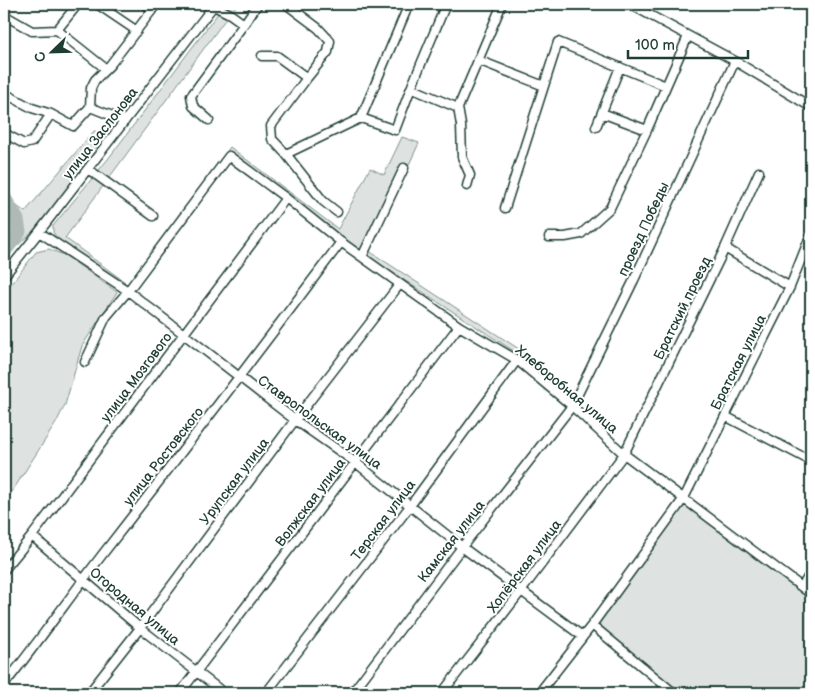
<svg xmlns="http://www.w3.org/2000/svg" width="815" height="697" viewBox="0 0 815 697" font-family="'Balsamiq Sans',sans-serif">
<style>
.green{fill:#dee3e2;stroke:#7e908b}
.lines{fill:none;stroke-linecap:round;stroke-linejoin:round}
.river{stroke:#afbab7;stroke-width:15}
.minor-casing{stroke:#1f3d34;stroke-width:11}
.minor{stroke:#fff;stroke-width:8}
.labels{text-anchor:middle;stroke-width:4;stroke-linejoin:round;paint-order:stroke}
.street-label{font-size:14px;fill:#1f3d34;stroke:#fff}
</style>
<rect width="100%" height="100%" fill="#fff"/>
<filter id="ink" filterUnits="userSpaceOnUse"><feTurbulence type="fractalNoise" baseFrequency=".02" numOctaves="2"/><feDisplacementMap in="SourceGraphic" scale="10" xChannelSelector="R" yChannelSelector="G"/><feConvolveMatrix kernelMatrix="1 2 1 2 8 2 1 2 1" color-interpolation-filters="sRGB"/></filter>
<g filter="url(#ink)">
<path class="green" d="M225,4H238L227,17L65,238L125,282L122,286L58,240L53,232V226L108,159Z
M105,125L112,129L107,140L33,231L4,258V255L20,234L22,226L10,201L25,212L94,131L100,132Z
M402,137L419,143L369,251L525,353L523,357L356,249L227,151L230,147L338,229L370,168L384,175Z
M4,206L12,217L15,227L9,239L4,245Z
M49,249L66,256L117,292L82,346L65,405L56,423L4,504V293L36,252Z
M684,503L811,598V693H676L595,626Z"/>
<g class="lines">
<path class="river" d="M4,198L17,220L19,232L4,251"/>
<defs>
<path id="minor" d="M97,4L137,31
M286,4L318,28L330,41L328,52L307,78
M446,4L411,88L458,108
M626,4L635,7L735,61L811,107
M4,15L32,31L57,30L106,69
M244,24L258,4
M57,30L78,4
M262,56H277L307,78L271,126L272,139L286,154L361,118L409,4
M478,60L544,86
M4,93L32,108L51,114L73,126L90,107L91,88L95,80L110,65L153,9L145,4
M90,107L125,121
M602,113L647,130
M361,118L395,130L411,88
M209,120L193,106L191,96L244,24L230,14L210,4
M596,127L620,67
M4,133L24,144L32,142L51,114
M286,154L323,201L337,212
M88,169L153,216
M467,186L470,175L462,157L461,125L458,108L502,4
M505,208L558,42L666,86
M39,232L128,291L295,420L355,462L462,547L582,636
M549,237H565L581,234L610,208L647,130L685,43L688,36
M725,248L790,287
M362,257L404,168
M4,276L39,232L215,4
M85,362L106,317L128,291L229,156L286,198L341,242L459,326L517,360L572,406L624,454L811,594
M725,416L811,461
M32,536L140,628L224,693
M4,570L32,536L286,198
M802,587L811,572
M592,625L674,693
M4,685C38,643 69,598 102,555C183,451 262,347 341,242
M89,693L140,628L295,420L400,284
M180,693L459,326
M266,693L410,506L517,360
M352,693L462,547L572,406L634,280L735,61
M442,693L522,590L624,454L725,248L759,172
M539,693L592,625L684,498L790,287L811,234"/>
</defs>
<use href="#minor" class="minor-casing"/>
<use href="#minor" class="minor"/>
</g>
</g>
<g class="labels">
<g class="street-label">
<text transform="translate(100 133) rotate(-52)" y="5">улица Заслонова</text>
<text transform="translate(643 229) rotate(-65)" y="5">проезд Победы</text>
<text transform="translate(682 308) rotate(-64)" y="5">Братский проезд</text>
<text transform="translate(738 362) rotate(-63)" y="5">Братская улица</text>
<text transform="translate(136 377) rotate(-53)" y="5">улица Мозгового</text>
<text transform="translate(567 389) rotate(40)" y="5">Хлеборобная улица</text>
<text transform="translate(320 422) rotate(36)" y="5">Ставропольская улица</text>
<text transform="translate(163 456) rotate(-52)" y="5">улица Ростовского</text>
<text transform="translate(234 481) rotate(-53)" y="5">Урупская улица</text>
<text transform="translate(310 502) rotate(-53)" y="5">Волжская улица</text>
<text transform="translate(383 520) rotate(-53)" y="5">Терская улица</text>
<text transform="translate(451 541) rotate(-52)" y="5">Камская улица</text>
<text transform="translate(524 566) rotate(-53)" y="5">Хопёрская улица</text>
<text transform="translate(135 606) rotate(40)" y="5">Огородная улица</text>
</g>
</g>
<rect width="815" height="697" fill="none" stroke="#fff" stroke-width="20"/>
<rect x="10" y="10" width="795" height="677" fill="none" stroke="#1f3d34" stroke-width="2" filter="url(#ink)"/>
<g transform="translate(52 52) rotate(247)" stroke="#ffffff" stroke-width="4" paint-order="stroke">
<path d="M0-4L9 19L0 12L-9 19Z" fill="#1f3d34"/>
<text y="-8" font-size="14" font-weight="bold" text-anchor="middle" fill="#1f3d34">С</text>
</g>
<path d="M628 50v8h120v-8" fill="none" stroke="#1f3d34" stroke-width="2.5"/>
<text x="635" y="50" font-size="15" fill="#1f3d34" stroke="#ffffff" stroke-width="4" paint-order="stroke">100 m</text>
</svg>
